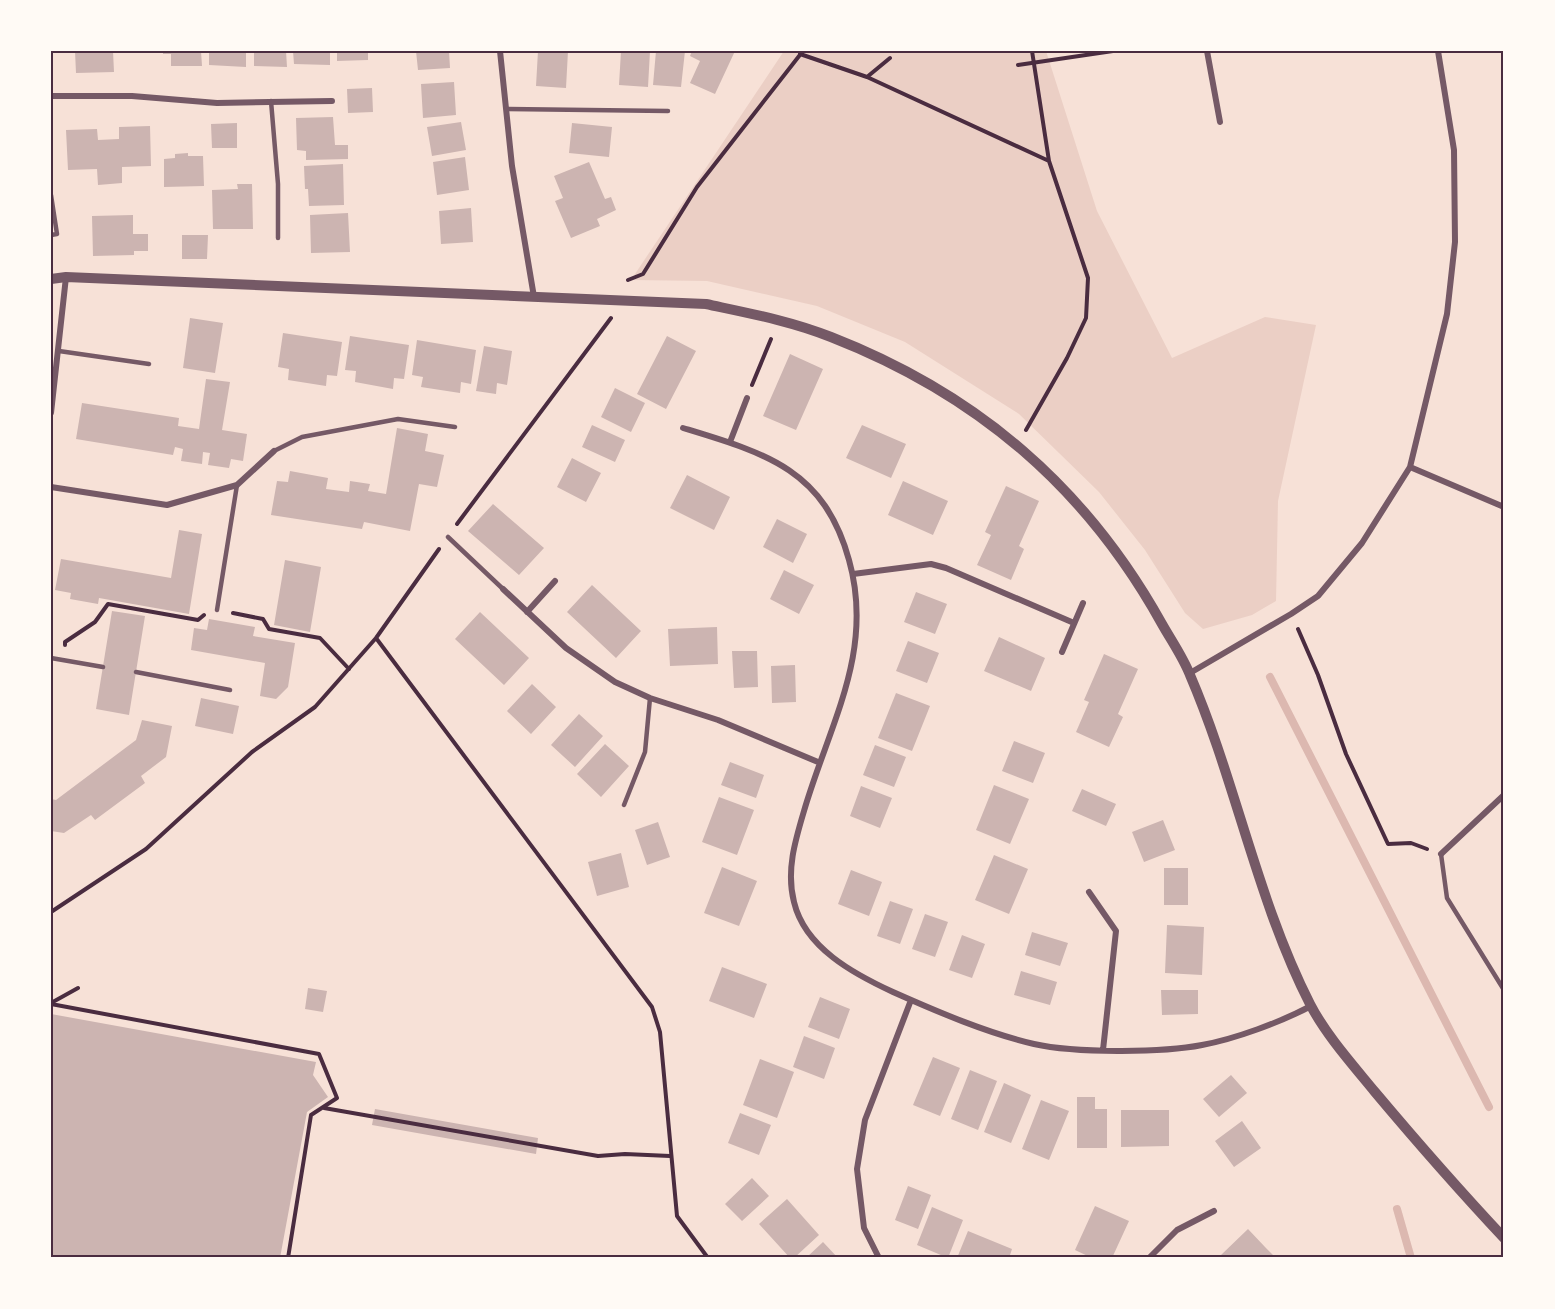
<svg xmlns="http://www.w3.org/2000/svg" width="1555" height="1309" viewBox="0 0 1555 1309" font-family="'Sofia Sans Condensed',sans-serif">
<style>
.green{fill:#ebcfc5}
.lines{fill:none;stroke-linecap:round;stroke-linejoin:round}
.stream{stroke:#dcb8b0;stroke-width:8}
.building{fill:#ccb4b1}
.path{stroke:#4a2c40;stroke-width:4}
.service{stroke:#755966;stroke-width:4.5}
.minor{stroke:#755966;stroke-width:6}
.tertiary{stroke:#755966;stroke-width:10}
.neatline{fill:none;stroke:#4a2c40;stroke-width:2}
</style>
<rect width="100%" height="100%" fill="#f7e1d7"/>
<path class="green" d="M784,51H1046L1097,211L1172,358L1265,317L1316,325L1278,501L1276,601L1252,615L1203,629L1185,613L1145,550L1099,492L1019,414L905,342L817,306L707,281L631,280Z"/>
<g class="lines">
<path class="stream" d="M1270,677L1489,1107
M1397,1209L1411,1258"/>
</g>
<path class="building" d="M75,51H113L114,72L76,73Z
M163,51H201L202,66H171V54H163Z
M209,51H246V67L209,65Z
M254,51H286L287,67L254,66Z
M293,51H330V65L294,64Z
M337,51H368V60L337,61Z
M416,51H449L450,68L418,70Z
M538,51H568L566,88L536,86Z
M621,51H650L648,87L619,85Z
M656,51H685L681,87L653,85Z
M692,51H735L715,94L690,83L700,61L690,56Z
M454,82L456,115L423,118L421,84Z
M372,88L373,112L348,113L347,89Z
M333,117L335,145H348V159L306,160V151L297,150L296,118Z
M461,122L466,150L432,156L427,127Z
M237,123V148H212L211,124Z
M572,123L612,127L609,157L569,153Z
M150,126L151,166L122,167V183L98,185L97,169L68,170L66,130L97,129L98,140L119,139V127Z
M188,153V156H203L204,186L164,187V159L175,158V154Z
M465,157L469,190L437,195L433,162Z
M589,162L605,199L611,197L616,210L597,219L600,226L571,238L555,201L563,198L554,176Z
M343,164L344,205L309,206L308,189H305L304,166Z
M237,184H252L253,229H213L212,190L238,189Z
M471,208L473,242L441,244L439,211Z
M348,213L350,252L311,253L310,215Z
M133,215V234H148V251H134V255L93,256L92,216Z
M182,235H208L207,259H182Z
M190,318L223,323L215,373L183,368Z
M283,333L342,342L337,376L327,375L326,386L288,380L289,369L278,367Z
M350,336L409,345L404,379L394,378L393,389L355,382L356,371L345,370Z
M667,336L696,351L666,409L637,394Z
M417,340L476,350L471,384L461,382L460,393L421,387L423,377L412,375Z
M484,346L512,351L507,385L497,383L496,394L476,391Z
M790,354L823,369L796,430L763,416Z
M206,379L230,382L222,430L247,434L243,461L231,459L229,468L208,465L210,453L203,452L202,464L181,461L183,449L175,447L173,455L76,439L82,403L179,418L178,426L199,429Z
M615,388L645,403L631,432L601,417Z
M592,425L625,440L615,462L582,447Z
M862,425L906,444L891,478L846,458Z
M397,428L428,434L425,451L444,455L437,487L419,484L410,531L364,522L362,529L271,515L277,481L288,482L290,471L328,478L326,489L349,492L350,481L370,484L368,491L386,494Z
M572,458L601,473L586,502L557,487Z
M687,475L730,497L714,530L670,508Z
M903,481L948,501L933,535L888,515Z
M1006,486L1039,501L1019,546L1024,549L1011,580L977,565L991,535L985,532Z
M493,504L544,548L519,575L468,531Z
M777,519L807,534L793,563L763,547Z
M179,530L202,534L189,614L99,598L98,604L70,599L71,593L55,590L61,559L171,578Z
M285,560L321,567L310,632L274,625Z
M784,570L814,585L799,614L770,599Z
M592,585L641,631L616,658L567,612Z
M916,592L947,604L935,634L904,622Z
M112,611L145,616L129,715L96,709Z
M480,612L529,658L504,685L455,639Z
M209,619L255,627L253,636L295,643L288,687L276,699L260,696L265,663L191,650L194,628L207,630Z
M717,627L718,664L670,666L668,629Z
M999,637L1045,658L1031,691L984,671Z
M908,641L939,653L927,683L896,671Z
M732,651H757L758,687L734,688Z
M1104,654L1138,669L1118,714L1123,717L1109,747L1076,732L1089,702L1084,700Z
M795,665L796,702L772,703L771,666Z
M532,684L556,707L531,734L507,711Z
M896,693L930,706L912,751L878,738Z
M201,698L239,706L233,734L195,726Z
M579,714L603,736L575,767L551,745Z
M142,720L172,726L166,757L141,776L145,783L95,820L91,815L64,833L51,831V799L56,800L136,740Z
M1014,741L1045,753L1033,783L1002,771Z
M605,744L629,766L601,797L577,774Z
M875,745L906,757L894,787L863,775Z
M730,762L764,775L756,798L721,785Z
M994,785L1029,799L1010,844L976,830Z
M861,786L892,798L880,828L850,816Z
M1082,789L1116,804L1106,826L1072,811Z
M719,797L754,810L737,855L702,842Z
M1163,820L1175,850L1144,862L1132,832Z
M658,822L670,857L647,865L635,830Z
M621,853L629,887L597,896L588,862Z
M994,855L1028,869L1009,914L975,900Z
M722,867L757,881L739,926L704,913Z
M1164,868H1188V905H1164Z
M851,870L882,882L869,916L838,904Z
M890,901L913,909L900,944L877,936Z
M925,914L948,922L935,957L912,949Z
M1167,925L1204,927L1202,975L1165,973Z
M1032,932L1068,943L1060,966L1025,955Z
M962,935L985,944L972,978L949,970Z
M722,967L767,984L754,1018L709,1001Z
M1021,971L1057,982L1050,1005L1014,995Z
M308,988L327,991L323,1012L305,1009Z
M1161,990H1198V1014L1162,1015Z
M820,997L850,1009L839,1039L808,1027Z
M51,1014L316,1062L313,1075L328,1097L307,1112L280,1258H51Z
M804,1036L835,1048L824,1079L793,1067Z
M933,1057L960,1068L940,1116L913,1105Z
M760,1059L794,1072L777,1118L743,1105Z
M970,1070L997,1081L978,1130L951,1119Z
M1231,1075L1247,1093L1219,1117L1203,1099Z
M1004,1083L1031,1095L1011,1143L984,1132Z
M1077,1097H1095V1109H1107V1148H1077Z
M1041,1100L1069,1111L1049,1160L1022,1149Z
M375,1109L538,1138L536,1154L372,1125Z
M1121,1110H1169V1146L1121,1147Z
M740,1113L771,1125L759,1155L728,1143Z
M1242,1121L1261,1148L1234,1167L1215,1141Z
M752,1178L769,1196L742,1221L725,1204Z
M908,1186L931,1195L918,1229L895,1220Z
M787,1199L819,1235L794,1258H790L759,1224Z
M1095,1206L1129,1221L1112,1258H1092L1075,1250Z
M932,1207L963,1220L948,1258L917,1245Z
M1248,1229L1265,1247L1276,1258H1225L1221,1255Z
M968,1231L1012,1249L1009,1258H957Z
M823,1242L838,1258H806Z"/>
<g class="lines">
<path class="path" d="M800,54L867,77L1049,161
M1018,65L1113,51
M867,77L890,58
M628,280L643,274L697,187L803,51
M752,385L771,339
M1026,430L1067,358L1086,318L1088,278L1049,161L1032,51
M457,524L611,318
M233,613L263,619L269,629L320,638L349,669
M1298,629L1318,675L1346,754L1388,844L1411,843L1427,849
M376,638L652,1007L660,1032L677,1216L708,1258
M65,645V642L95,622L108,604L198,620L204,615
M51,912L146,849L252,752L315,707L376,638L439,549
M51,1003L78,988
M51,1004L319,1054L337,1098L311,1115L288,1258
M324,1108L598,1156L625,1154L670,1156"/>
<path class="service" d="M271,101L278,184V238
M506,109L668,111
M51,195L57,234L51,235
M59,351L149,364
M274,451L302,437L398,419L455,427
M448,537L503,589
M217,610L237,485
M51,658L103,667
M136,672L230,690
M624,805L645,752L650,698
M1441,854L1447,898L1504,990"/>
<path class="minor" d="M500,51L512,166L534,297
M1207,51L1220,122
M51,96H132L217,103L332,101
M51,413L66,277
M683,428C765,453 824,469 849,560C875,652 829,725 804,811C795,841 786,871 794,902C805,948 854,974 893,992C938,1012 987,1033 1034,1044C1074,1053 1162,1053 1202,1045C1235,1039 1281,1022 1311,1006
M730,442L747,398
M1410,467L1504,507
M51,487L167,505L237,485L274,451
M853,574L931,564L946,568L1074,623
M503,589L566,648L615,682L650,698L718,720L818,762
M527,612L555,581
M1062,652L1083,603
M1190,673L1291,614L1318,596L1362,543L1410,467L1447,314L1455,242L1454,150L1438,51
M1441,854L1504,795
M1089,892L1116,931L1103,1050
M879,1258L864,1228L857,1169L865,1120L911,1000
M1149,1258L1177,1230L1214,1211"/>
<path class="tertiary" d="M51,279L66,277L706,304C748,313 791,321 831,337C977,394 1086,487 1162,624C1171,640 1183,657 1190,675C1236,782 1257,900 1310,1004C1326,1035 1353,1065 1375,1092C1417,1142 1460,1191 1504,1238"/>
</g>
<rect width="1555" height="1309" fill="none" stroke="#fffaf5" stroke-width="105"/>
<rect x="52" y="52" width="1450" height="1204" class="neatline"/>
</svg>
